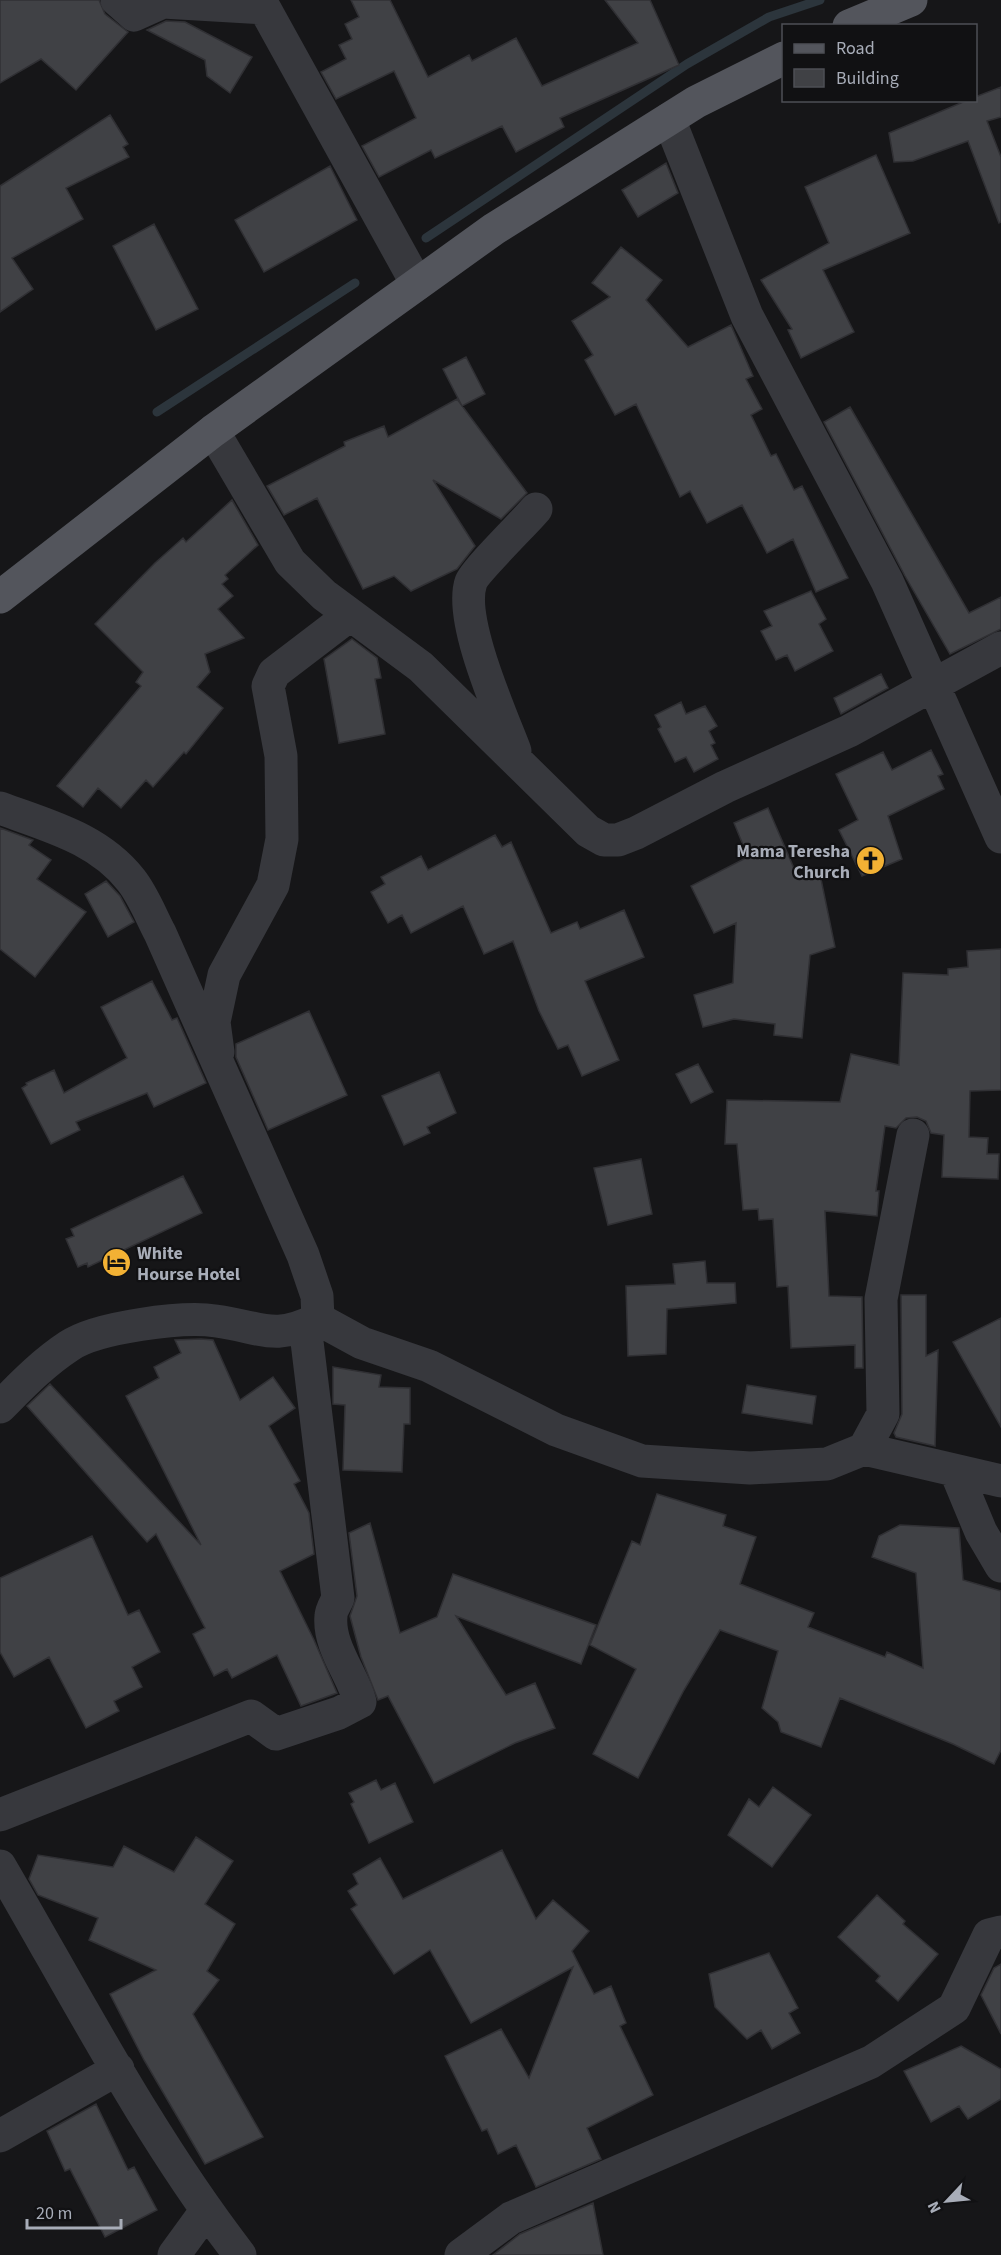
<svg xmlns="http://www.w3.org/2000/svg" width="1001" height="2255" viewBox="0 0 1001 2255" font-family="'Source Sans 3',sans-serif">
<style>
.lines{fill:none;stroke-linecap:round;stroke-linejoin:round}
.stream{stroke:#2c353c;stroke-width:9}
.building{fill:#404145;stroke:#303034;stroke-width:1.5}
.street{stroke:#37383d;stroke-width:33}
.primary{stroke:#53555c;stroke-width:33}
.labels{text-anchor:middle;stroke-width:4.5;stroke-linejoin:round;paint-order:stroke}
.poi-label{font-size:18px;font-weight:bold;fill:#a8adb8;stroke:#111113;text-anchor:end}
</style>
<rect width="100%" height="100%" fill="#161618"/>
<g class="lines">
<path class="stream" d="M426,238L687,64L769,17L820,0
M157,412L355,283"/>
</g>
<path class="building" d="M0,0H99L105,14L128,32L76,90L41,59L0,83Z
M351,0H390L428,77L469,55L472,61L516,38L542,86L638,43L605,0H650L679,65L560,118L564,127L516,152L502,126L435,158L431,150L379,177L362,146L416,118L394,71L336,99L321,72L346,59L339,45L352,39L345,24L359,17Z
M166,21L185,22L252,57L230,93L207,76L205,60L147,30Z
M1001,87V117L987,121L1001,157V222L999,223L968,141L913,161L894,162L889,133L968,100H975V97Z
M110,115L128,144L123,147L129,157L66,188L83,219L12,258L33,289L0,312V186Z
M876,155L910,233L823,270L854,332L801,358L788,330L792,329L761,280L829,243L805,187Z
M666,163L678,193L638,217L622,190Z
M330,166L357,220L264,272L235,220Z
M154,224L198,309L156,330L113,246Z
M621,247L662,280L646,300L688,347L731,325L753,376L746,379L762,409L751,415L771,456L776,454L794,490L802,486L848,578L816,592L793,539L767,553L742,505L707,523L690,491L680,497L636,404L615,415L585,360L593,355L572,321L610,297L592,283Z
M466,357L485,394L462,406L443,369Z
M457,399L527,493L501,519L433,480L475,546L457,569L411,591L394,576L363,589L317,498L284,515L267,486L345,446L344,442L384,426L388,437Z
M850,407L969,613L1001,597V629L950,654L905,576L824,422Z
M232,500L258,545L225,575L228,579L222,584L233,596L218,609L244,638L205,654L210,672L197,687L223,708L186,754L184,752L153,787L146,780L121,808L98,788L83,807L57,786L141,686L136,682L143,672L95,624L155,563L183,538L186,542Z
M811,591L826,619L819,624L833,651L795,671L787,655L776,660L761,631L772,626L764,611Z
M352,639L377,658L381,678L375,679L385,734L339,743L324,659Z
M881,674L888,688L841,714L834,698Z
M681,702L686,714L705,706L717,726L709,731L715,743L711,745L718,759L694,772L686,757L675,762L658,729L661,727L655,715Z
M931,750L943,774L938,776L944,789L888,816L902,859L862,876L839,830L858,820L836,774L883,752L892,770Z
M768,808L796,873L821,879L835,947L810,955L802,1038L774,1035L775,1024L734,1019L703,1027L694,995L733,983L736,923L714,933L691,886L748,857L734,823Z
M0,828L33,840L29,845L51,860L37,879L86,912L35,977L0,949Z
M495,835L502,847L511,842L551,933L577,922L580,929L624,910L644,957L585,981L619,1060L582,1076L568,1045L558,1049L539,1011L513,941L484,954L463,906L411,933L402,915L388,923L371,892L385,884L381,877L421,856L428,870Z
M106,881L120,896L134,922L108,937L85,894Z
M1001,949V1090L970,1091L969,1137L988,1138L987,1154H999L998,1179L942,1177L944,1135L931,1133L926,1121L917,1117L906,1118L896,1128L885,1126L876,1191H879L877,1216L825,1211L829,1296L862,1297L863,1368H855V1345L791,1348L788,1286L777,1287L773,1219L759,1220L758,1209L743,1210L737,1144H725L727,1100L840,1102L851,1054L899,1065L903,973L948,975V969L968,967L967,951Z
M152,981L172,1020L177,1018L206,1083L154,1107L147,1093L76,1122L80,1130L51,1144L22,1088L27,1085L26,1083L54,1070L64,1093L127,1058L101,1007Z
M309,1011L347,1095L268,1130L236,1057V1044Z
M698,1064L713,1092L691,1103L676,1074Z
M439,1072L456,1113L427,1127L430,1133L404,1145L382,1096Z
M641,1159L652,1214L608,1225L594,1168Z
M183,1176L202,1213L88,1267L87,1263L78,1267L66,1239L74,1236L71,1229Z
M705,1261L707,1283H735L736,1303L667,1309L666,1354L628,1356L626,1286L675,1284L673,1264Z
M901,1295H926V1356L938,1350L935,1446L896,1437L894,1433L902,1414Z
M1001,1318V1427L953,1342Z
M201,1339L213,1340L240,1400L273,1377L295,1408L269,1426L300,1481L294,1484L309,1513L314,1554L280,1571L314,1640L337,1693L301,1706L277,1655L232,1678L227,1669L214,1676L193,1634L205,1628L156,1534L147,1542L27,1406L50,1384L201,1545L126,1396L159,1378L154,1367L181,1353L175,1340Z
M333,1367L381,1375L379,1387L410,1388V1424H404L402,1472L343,1470L345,1405L333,1404Z
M747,1385L816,1396L812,1424L742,1413Z
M657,1494L726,1515L723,1526L756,1537L740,1584L814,1613L808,1627L885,1657L887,1652L923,1668L916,1573L872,1557L879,1536L900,1525L959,1528L963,1580L1001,1591V1750L994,1764L953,1744L840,1698L821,1747L781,1732L778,1722L762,1708L778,1651L720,1630L684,1690L638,1778L593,1754L636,1669L590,1645L632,1541L640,1545Z
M370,1523L400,1633L437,1617L453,1574L596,1625L581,1664L456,1616L506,1695L535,1683L555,1728L515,1743L434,1783L388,1696L378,1700L361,1657L350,1616L357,1596L349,1533Z
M92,1536L128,1615L139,1610L160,1652L132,1667L142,1687L114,1701L119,1711L86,1728L49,1657L14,1677L0,1652V1578Z
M376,1780L381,1790L395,1783L413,1822L369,1843L351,1804L354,1802L349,1793Z
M773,1787L811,1815L772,1867L728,1835L749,1799L759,1807Z
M196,1837L233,1861L205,1904L235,1924L207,1971L219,1980L193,2014L263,2137L205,2164L144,2060L110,1994L156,1970L89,1940L98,1918L38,1895L29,1879L38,1855L113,1867L124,1846L174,1872Z
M502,1850L536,1919L553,1900L589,1931L572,1951L594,1994L611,1986L626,2023L620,2026L653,2095L587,2128L601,2159L536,2187L516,2145L498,2154L487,2129L482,2131L445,2056L501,2029L529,2078L573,1967L471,2023L430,1950L394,1974L351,1909L357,1905L348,1891L358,1884L353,1874L380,1858L403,1899Z
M877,1895L905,1921L903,1924L938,1954L898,2001L876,1981L880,1976L838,1937Z
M769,1953L798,2008L789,2013L800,2033L772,2049L761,2030L747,2039L715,2007L709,1974Z
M1001,1964V2034L981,1995L994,1968Z
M961,2046L1001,2069V2099L968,2119L959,2106L931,2122L904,2071Z
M96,2104L128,2170L134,2167L157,2210L105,2237L70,2169L65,2171L47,2131Z
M593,2203L603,2255H493L520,2234Z"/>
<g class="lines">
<path class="street" d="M117,0L134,15L163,2L264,8
M260,0L417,284
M669,119L747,316L887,581L1001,837
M213,431L290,562L324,595L421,667L588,831L604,840H618L636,833L725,787L849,731L1001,648
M515,751C501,714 458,619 471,582C475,571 525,522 536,509
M0,808C48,826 98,838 131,880C143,895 151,916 160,933L303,1255L317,1296L318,1319C272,1342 262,1327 216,1321C183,1316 97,1327 69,1346C43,1363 22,1385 0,1407
M218,1052L214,1022L224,975L273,885L282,839L281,756L268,686L274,673L350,615
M318,1319L362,1343L429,1366L556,1430L642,1461L750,1468L827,1464L864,1449L883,1414L881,1299L913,1135
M864,1449L1001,1481
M956,1472L981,1532L1001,1566
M0,1815L251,1716L276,1734L339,1713L360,1702C353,1675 328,1646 331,1616C331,1610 336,1603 338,1598L305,1325
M0,1866C76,1996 148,2136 240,2255
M0,2136L118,2069
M174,2255L206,2211
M461,2255L511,2218L871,2062L954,2008L989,1935L1001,1932"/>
<path class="primary" d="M849,26L911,0
M0,597L213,431L494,229L696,102L784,58"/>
</g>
<defs>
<symbol id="church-disc" viewBox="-11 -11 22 22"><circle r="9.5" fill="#f2b134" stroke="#111113"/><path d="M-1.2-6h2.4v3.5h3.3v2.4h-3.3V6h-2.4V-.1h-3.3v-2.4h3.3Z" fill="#111"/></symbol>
<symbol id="hotel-disc" viewBox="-11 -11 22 22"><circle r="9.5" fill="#f2b134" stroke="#111113"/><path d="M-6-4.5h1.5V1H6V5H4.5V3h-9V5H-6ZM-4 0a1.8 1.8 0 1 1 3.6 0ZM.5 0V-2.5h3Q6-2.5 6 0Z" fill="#111"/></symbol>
</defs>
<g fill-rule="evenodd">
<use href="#church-disc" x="854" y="844" width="33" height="33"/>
<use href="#hotel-disc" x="100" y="1246" width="33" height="33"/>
</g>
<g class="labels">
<g class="poi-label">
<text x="850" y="857">Mama Teresha<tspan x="850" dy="21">Church</tspan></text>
<text x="137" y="1259" text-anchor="start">White<tspan x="137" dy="21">Hourse Hotel</tspan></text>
</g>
</g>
<rect x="782" y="24" width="195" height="78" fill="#111113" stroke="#4d4f55" stroke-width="1.5"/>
<rect x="794" y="44" width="30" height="9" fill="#53555c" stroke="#4d4f55" stroke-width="1.5"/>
<text x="836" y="54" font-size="18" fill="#a8adb8">Road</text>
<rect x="794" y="69" width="30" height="18" fill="#404145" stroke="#4d4f55" stroke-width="1.5"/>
<text x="836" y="84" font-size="18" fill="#a8adb8">Building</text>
<g transform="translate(947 2201) rotate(244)" stroke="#111113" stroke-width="4.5" paint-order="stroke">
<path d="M0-4.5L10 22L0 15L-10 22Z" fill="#a8adb8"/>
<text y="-9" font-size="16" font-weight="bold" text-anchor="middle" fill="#a8adb8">N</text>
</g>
<path d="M27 2219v9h94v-9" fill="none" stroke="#a8adb8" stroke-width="3"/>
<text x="36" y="2219" font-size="18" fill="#a8adb8" stroke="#111113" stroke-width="4.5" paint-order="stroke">20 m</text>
</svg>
